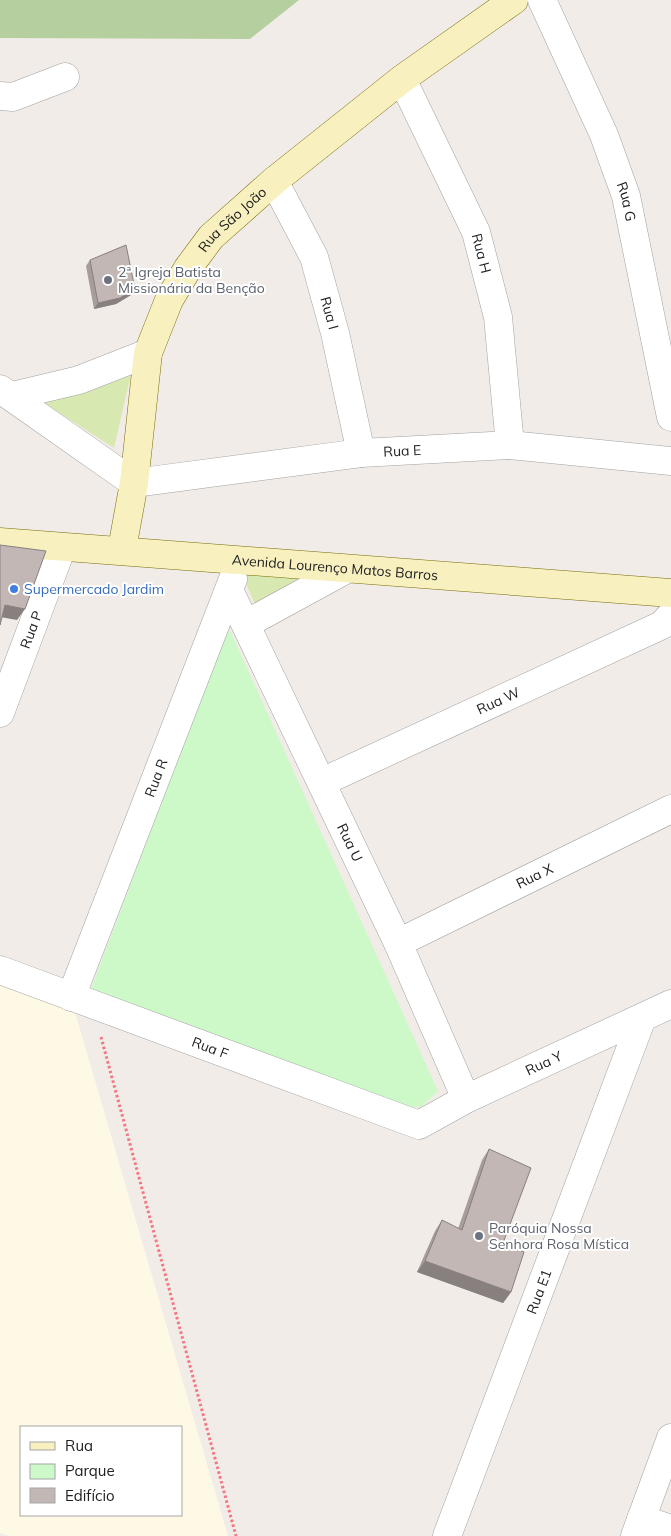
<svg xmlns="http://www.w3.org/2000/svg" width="671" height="1536" viewBox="0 0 671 1536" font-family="Mulish,sans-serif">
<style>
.education{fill:#fef9e4;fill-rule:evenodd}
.grass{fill:#d7e9b0}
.forest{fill:#b6cf9e}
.park{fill:#cdf8c8}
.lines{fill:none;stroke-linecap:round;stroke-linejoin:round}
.street-casing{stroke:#a2a2a2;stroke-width:29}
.secondary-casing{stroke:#776d09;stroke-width:29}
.path{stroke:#f57581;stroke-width:3;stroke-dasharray:2.5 2.5;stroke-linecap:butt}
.street{stroke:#fff;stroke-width:28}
.secondary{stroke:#f8f0bf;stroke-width:28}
.wall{fill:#a79d9b}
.shaded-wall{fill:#88807e}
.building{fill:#c2b7b4;stroke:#88807e}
.worship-dot{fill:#6b7280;stroke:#fff;stroke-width:2}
.shop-dot{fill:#3f7fe0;stroke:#fff;stroke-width:2}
.labels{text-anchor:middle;stroke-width:4;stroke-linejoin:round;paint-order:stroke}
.street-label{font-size:14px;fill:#212121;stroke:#fff}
.worship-label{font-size:14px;fill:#5b616d;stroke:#fff;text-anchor:start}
.shop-label{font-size:14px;fill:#366cbe;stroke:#fff;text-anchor:start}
</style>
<rect width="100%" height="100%" fill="#f1ece8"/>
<path class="education" d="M0,985L75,1012L228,1536H9L0,1533ZM21,1427H181V1515H21Z"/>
<path class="grass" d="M131,374L114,448L44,403Z
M242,574L313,579L256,607Z"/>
<path class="forest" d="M0,0H299L250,39L0,38Z"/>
<path class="park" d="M228,626L438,1091L421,1107H410L90,992Z"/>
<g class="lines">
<defs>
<g id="street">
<path id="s1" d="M542,0L604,135L626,196L671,417"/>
<path id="s2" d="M402,79L476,232L498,317L510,445"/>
<path d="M0,96L13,97L65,77"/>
<path id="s3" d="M274,181L314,257L335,333L361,453"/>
<path id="s4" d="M0,389L134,483L361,453L510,445L671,461"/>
<path d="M12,396L79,380L148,353"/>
<path id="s5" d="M229,590L398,943L466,1099"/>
<path d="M246,624L345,570"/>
<path id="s6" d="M0,713L62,547"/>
<path id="s7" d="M322,782L662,625L671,615"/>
<path id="s8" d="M398,943L671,809"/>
<path id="s9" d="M0,970L419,1125L466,1099L671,1004"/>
<path id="s10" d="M71,997L233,579"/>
<path d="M641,1519L671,1529"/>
<path id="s11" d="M447,1536L642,1018"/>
<path d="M635,1536L671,1438"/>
</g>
<g id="secondary">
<path id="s12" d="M0,542L671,593"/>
<path id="s13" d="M122,549L134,483L148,353L169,300L188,268L211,237L274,181L402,79L514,0"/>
</g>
</defs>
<use href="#street" class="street-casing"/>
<use href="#secondary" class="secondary-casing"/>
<path class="path" d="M101,1037L236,1536"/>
<use href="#street" class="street"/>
<use href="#secondary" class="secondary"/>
</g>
<path class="wall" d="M90,260L131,295L116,304L94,309L86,266Z
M489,1149L503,1243L511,1292L503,1303L417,1272L435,1231L442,1220L458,1229L482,1160Z"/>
<path class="shaded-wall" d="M135,289L131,295L116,304L94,309L98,303Z
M5,605L25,609L17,620L0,617Z
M425,1261L511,1292L503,1303L417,1272Z"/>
<path class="building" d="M126,245L135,289L120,298L98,303L90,260Z
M0,545L46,551L25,609L5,605L0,625Z
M489,1149L531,1168L503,1243L524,1252L511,1292L425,1261L442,1220L462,1230Z"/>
<g class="worship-dot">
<circle cx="108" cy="280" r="5"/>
<circle cx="479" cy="1236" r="5"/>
</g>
<circle class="shop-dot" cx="14" cy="589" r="5"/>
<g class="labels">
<g class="street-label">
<text dy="5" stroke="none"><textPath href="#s1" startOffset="219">Rua G</textPath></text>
<text dy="5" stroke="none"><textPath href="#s13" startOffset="358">Rua São João</textPath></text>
<text dy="5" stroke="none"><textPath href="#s2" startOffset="192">Rua H</textPath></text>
<text dy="5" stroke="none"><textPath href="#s3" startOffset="144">Rua I</textPath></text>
<text dy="5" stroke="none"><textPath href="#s4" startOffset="434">Rua E</textPath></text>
<text dy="5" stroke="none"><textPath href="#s12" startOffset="336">Avenida Lourenço Matos Barros</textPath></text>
<text dy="5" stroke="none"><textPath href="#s6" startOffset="89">Rua P</textPath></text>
<text dy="5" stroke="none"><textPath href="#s7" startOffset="194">Rua W</textPath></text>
<text dy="5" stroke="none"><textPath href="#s10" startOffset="235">Rua R</textPath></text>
<text dy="5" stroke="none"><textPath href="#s5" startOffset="280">Rua U</textPath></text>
<text dy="5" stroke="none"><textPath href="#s8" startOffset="152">Rua X</textPath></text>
<text dy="5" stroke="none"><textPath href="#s9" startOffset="224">Rua F</textPath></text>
<text dy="5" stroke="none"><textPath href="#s9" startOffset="586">Rua Y</textPath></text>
<text dy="5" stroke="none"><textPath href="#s11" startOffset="261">Rua E1</textPath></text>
</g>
<g class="worship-label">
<text x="118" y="277">2ª Igreja Batista<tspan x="118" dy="16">Missionária da Benção</tspan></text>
<text x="489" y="1233">Paróquia Nossa<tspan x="489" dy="16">Senhora Rosa Mística</tspan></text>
</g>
<g class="shop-label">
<text x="24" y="594">Supermercado Jardim</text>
</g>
</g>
<rect x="20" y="1426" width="162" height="90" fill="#ffffff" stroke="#a6a6a6"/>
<rect x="30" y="1442" width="25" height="8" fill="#f8f0bf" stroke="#a6a6a6"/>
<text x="65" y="1451" font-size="15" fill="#212121">Rua</text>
<rect x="30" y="1464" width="25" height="15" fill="#cdf8c8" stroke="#a6a6a6"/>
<text x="65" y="1476" font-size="15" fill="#212121">Parque</text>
<rect x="30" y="1488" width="25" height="15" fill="#c2b7b4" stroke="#a6a6a6"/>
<text x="65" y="1501" font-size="15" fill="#212121">Edifício</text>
</svg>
